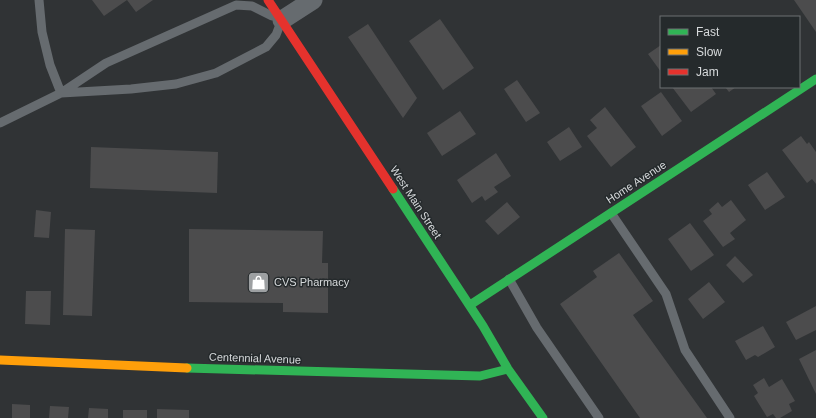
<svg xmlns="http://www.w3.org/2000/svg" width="816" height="418" viewBox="0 0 816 418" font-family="Arial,sans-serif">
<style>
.building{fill:#4c4c4d}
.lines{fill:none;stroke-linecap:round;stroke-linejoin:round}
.lane{stroke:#666b6f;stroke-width:9}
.street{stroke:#666b6f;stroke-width:19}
.fast{stroke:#30b455;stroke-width:9}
.slow{stroke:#ff9f0a;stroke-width:9}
.jam{stroke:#e5322d;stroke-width:9}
.labels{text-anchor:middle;stroke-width:3;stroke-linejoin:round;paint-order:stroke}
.street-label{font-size:11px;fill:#d7dadc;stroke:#252a2c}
.poi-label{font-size:11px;fill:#d7dadc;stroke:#252a2c;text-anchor:start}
</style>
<rect width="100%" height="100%" fill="#303335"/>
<path class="building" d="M92,0H127L104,16Z
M127,0H153L136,12Z
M794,0H816V32Z
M440,19L474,68L443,90L409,41Z
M368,24L417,98L403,118L348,37Z
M661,45V72L648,54Z
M517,80L540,113L526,122L504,89Z
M672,87H711L716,94L691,112Z
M725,87H736L729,92Z
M661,92L682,121L662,136L641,106Z
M605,107L636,147L611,167L587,136L597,128L590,120Z
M460,111L476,134L442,156L427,133Z
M569,127L582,147L560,161L547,142Z
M801,136L807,144L809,142L816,152V184L812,179L807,183L782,150Z
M91,147L218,152L217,193L90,188Z
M496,153L511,176L494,187L498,192L485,201L482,196L472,203L457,180Z
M767,172L785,197L765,210L748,185Z
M731,200L746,220L730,233L735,239L723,247L703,221L712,214L709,210L718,202L722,207Z
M507,202L520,217L498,235L485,221Z
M36,210L51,212L49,238L34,237Z
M690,223L714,255L691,271L668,239Z
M65,229L95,230L92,316L63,315Z
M189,229L323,231L322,263H328V313L283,312V303L189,302Z
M619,253L653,301L633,315L707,418H640L560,304L597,277L593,271Z
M735,256L753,275L743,283L726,265Z
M709,282L725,302L703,319L688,299Z
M26,291H51L50,325L25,324Z
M816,306V330L796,340L786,322Z
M763,326L775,347L758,357L755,355L746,360L735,341Z
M816,350V394L799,359Z
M764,378L769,387L782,379L795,401L789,404L792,411L780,418H776L773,414L767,417L754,396L758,393L753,385Z
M12,404L30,405V418H12Z
M50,406L69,407L68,418H49Z
M89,408L108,409V418H88Z
M157,409L189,410V418H157Z
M123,410H147V418H123Z"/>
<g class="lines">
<path class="lane" d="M39,0L42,32L50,65L61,93
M61,93L131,89L176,84L216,73L266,47L276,35L281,22
M0,123L61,93L106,63L236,5L252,6L272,16
M611,213L666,294L685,350L730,418
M509,279L537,328L599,418"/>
<path class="street" d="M282,20L313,0"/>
<path class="fast" d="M393,189L483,326L508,369L543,418
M470,305L816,79
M187,368L480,376L508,369"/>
<path class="slow" d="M0,360L187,368"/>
<path class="jam" d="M268,0L393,189"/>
</g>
<defs>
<symbol id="shop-square" viewBox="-11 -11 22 22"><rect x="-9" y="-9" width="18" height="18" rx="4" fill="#9da0a2" stroke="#252a2c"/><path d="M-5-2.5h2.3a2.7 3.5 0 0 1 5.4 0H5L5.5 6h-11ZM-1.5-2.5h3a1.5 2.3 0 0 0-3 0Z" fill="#fff"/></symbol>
</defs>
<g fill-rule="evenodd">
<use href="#shop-square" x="246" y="270" width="25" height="25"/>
</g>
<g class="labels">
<g class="street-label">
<text transform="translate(636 182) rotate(-33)" y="4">Home Avenue</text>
<text transform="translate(416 202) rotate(57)" y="4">West Main Street</text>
<text transform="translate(255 358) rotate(2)" y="4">Centennial Avenue</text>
</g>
<g class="poi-label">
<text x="274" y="286">CVS Pharmacy</text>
</g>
</g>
<rect x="660" y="16" width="140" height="72" fill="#252a2c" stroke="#6c7072"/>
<rect x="668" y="29" width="20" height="6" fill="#30b455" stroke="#6c7072"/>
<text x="696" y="36" font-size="12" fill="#d7dadc">Fast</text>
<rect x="668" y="49" width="20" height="6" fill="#ff9f0a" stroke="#6c7072"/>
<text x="696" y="56" font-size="12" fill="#d7dadc">Slow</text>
<rect x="668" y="69" width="20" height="6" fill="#e5322d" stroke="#6c7072"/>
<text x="696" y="76" font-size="12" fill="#d7dadc">Jam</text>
</svg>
